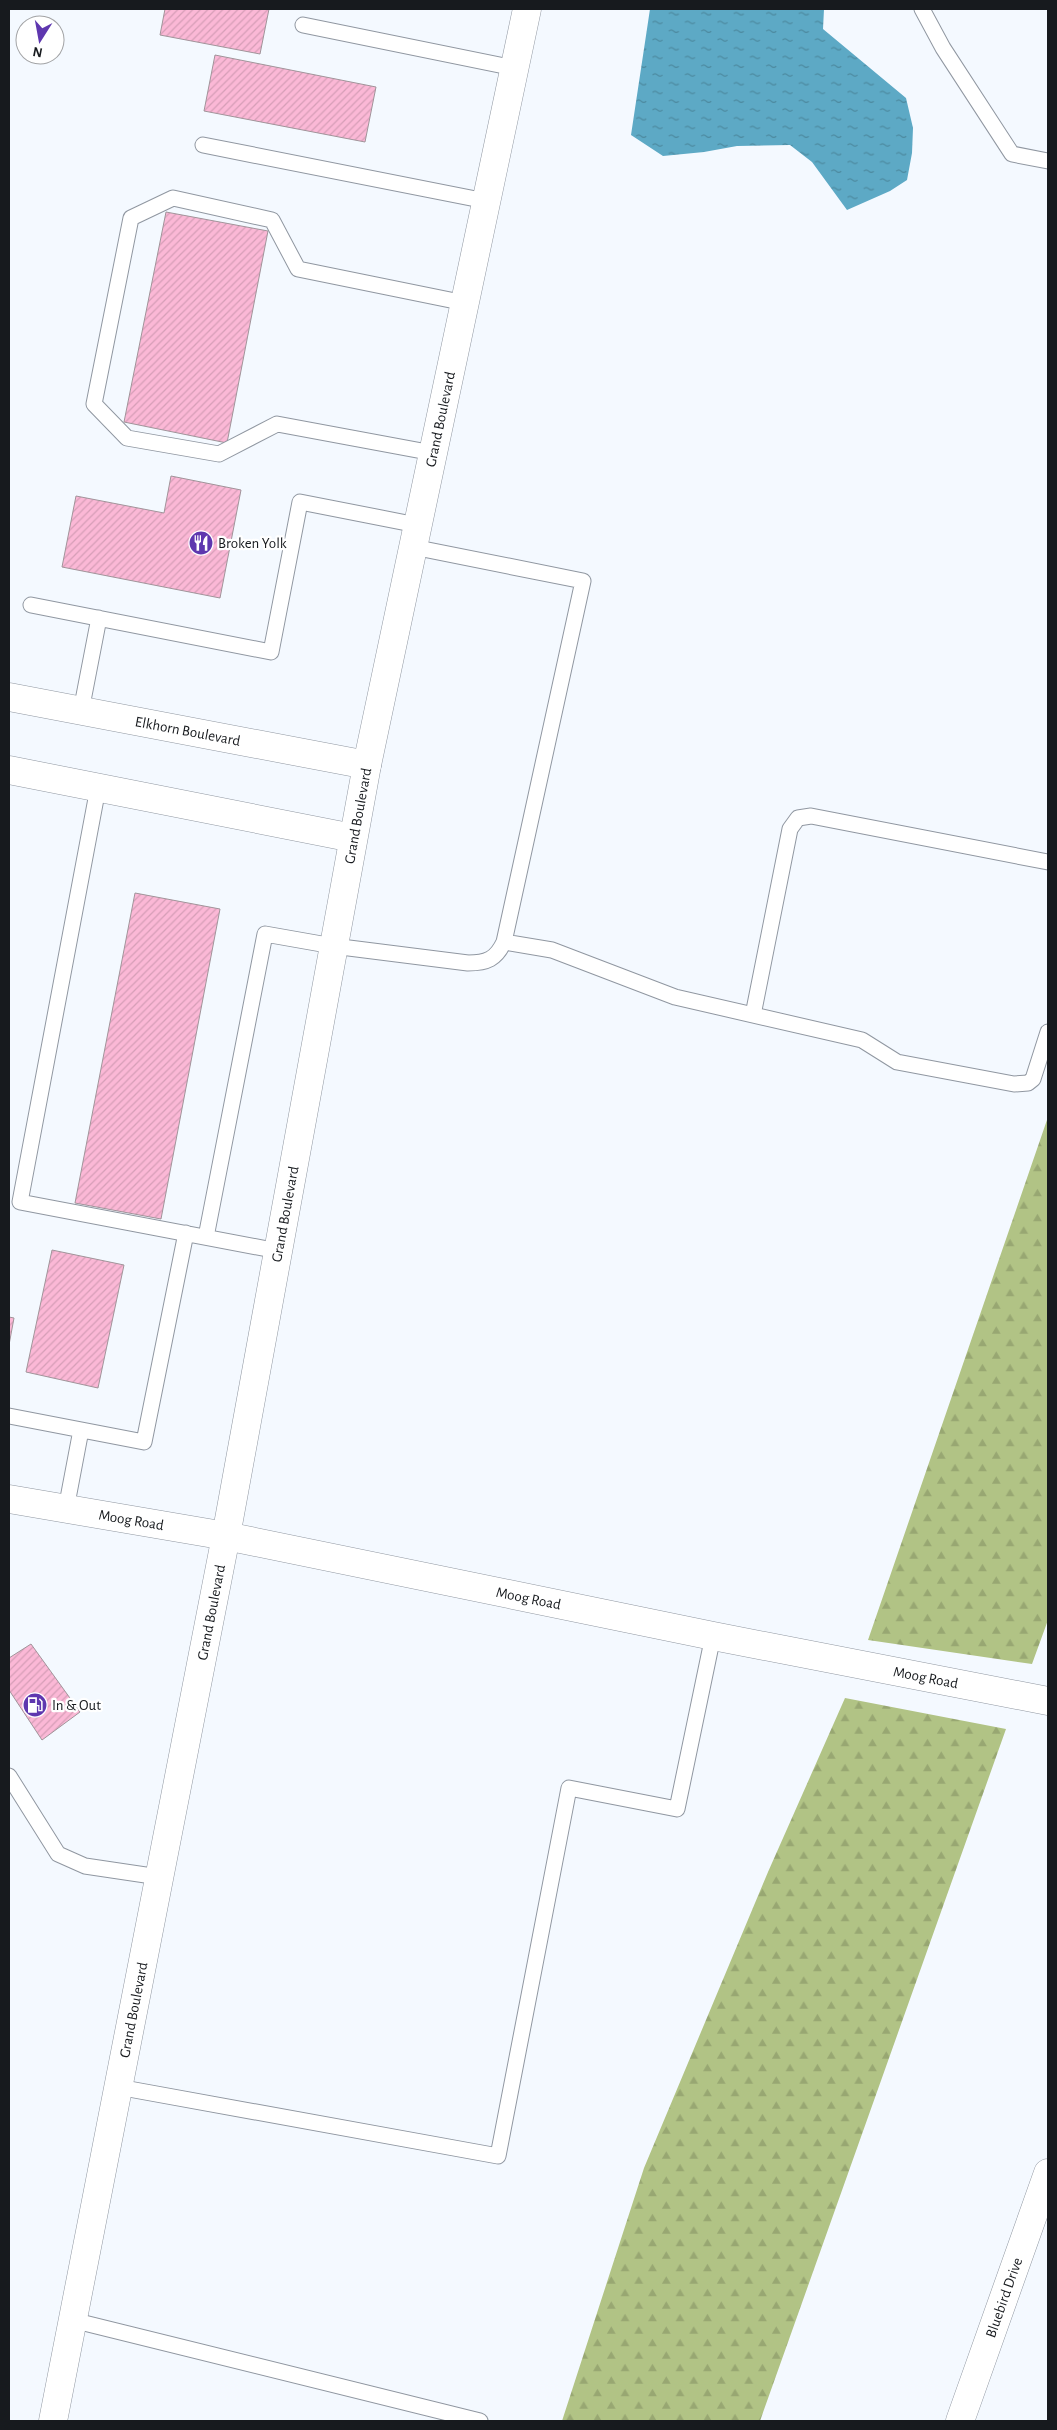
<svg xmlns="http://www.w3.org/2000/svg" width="1057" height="2430" viewBox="0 0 1057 2430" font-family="'Alegreya Sans',sans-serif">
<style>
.forest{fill:url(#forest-firs)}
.water{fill:url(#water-ripples)}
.building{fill:url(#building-hatch);stroke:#a1949a}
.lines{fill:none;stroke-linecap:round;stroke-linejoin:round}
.service-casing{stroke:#9097a1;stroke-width:17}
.minor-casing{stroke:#9097a1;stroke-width:29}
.tertiary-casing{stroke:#9097a1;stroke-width:29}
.service{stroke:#fff;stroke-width:15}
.minor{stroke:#fff;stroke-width:28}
.tertiary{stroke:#fff;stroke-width:28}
.labels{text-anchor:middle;stroke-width:4.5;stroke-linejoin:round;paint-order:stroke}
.street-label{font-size:15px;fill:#171a1e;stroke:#fff}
.poi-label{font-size:15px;fill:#171a1e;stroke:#fff;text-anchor:start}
</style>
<defs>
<pattern id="forest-firs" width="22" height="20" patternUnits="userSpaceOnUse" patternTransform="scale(1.25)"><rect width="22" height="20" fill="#b1c385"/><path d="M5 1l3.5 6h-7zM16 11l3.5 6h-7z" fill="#98a772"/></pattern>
<pattern id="water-ripples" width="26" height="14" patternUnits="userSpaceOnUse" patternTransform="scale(1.25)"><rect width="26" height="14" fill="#5da9c5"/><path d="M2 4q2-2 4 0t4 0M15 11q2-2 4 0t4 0" fill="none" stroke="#4c899f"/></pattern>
<pattern id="building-hatch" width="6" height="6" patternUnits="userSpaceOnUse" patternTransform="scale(1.25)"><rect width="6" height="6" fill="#fbb8d6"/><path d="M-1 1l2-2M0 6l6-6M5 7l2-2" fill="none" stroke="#d69eb7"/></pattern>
</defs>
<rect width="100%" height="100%" fill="#f4f9ff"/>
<path class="forest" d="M1048,1117V1620L1032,1664L868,1640Z
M845,1698L1006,1729L760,2421H562L644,2168L768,1872Z"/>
<path class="water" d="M650,9H824L823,29L906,98L913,128L912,153L907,180L890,191L847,210L812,162L790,145L737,146L704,152L663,156L631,135Z"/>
<path class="building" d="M165,9H269L260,54L160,35Z
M215,55L376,87L365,142L204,111Z
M166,212L268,231L227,443L124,422Z
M171,476L241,490L220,598L62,567L76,496L164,513Z
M135,893L220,909L161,1219L75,1203Z
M52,1250L124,1265L98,1388L26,1372Z
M9,1317L14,1318L9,1345Z
M31,1644L80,1712L42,1740L9,1690V1658Z"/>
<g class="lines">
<defs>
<path id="service" d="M922,9L943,48L1012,154L1048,161
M303,25L514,68
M203,145L486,201
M433,453L277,424L219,454L127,438L94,404L131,218L173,198L272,220L298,269L465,303
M31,605L271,652L300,502L417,525
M81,711L99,618
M98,788L20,1202L278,1251
M504,942L552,950L675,997L862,1040L897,1062L1014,1084L1028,1083L1033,1079L1048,1032
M753,1015L790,829L798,818L811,816L1048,862
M206,1237L265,934L333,946L468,963C487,963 496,959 504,942L583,581L413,547
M9,1416L144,1442L186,1233
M66,1509L81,1430
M9,1776L58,1854L85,1866L159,1877
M118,2087L498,2156L569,1788L677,1809L713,1636
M72,2320L480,2421"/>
<g id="minor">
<path id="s1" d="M9,697L367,765"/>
<path d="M9,770L353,838"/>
<path id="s2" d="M960,2421L1048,2173"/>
</g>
<g id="tertiary">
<path id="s3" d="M9,1499L226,1536L713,1636L1048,1701"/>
<path id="s4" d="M53,2421L226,1536L367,765L527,9"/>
</g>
</defs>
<use href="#service" class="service-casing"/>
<use href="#minor" class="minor-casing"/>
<use href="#tertiary" class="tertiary-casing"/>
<use href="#service" class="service"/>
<use href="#minor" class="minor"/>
<use href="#tertiary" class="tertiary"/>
</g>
<defs>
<symbol id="restaurant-disc" viewBox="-11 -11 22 22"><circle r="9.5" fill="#5e37af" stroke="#fff"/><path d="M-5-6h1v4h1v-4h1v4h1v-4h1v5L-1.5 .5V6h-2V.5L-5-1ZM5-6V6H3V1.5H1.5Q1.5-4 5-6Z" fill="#fff"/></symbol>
<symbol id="fuel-disc" viewBox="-11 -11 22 22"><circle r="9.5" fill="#5e37af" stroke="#fff"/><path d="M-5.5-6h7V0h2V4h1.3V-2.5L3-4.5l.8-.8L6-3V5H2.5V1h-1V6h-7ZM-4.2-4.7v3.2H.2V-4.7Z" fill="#fff"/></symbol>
</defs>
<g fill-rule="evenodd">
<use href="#restaurant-disc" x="187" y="529" width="28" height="28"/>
<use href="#fuel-disc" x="21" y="1691" width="28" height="28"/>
</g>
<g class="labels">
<g class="street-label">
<text dy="5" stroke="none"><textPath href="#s4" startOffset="2039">Grand Boulevard</textPath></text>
<text dy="5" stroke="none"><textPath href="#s1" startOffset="182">Elkhorn Boulevard</textPath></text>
<text dy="5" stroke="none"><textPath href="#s4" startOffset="1634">Grand Boulevard</textPath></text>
<text dy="5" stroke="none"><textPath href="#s4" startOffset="1229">Grand Boulevard</textPath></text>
<text dy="5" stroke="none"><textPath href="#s3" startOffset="124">Moog Road</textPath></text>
<text dy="5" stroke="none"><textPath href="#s3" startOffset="529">Moog Road</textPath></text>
<text dy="5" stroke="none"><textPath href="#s4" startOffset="824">Grand Boulevard</textPath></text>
<text dy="5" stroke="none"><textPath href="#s3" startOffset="934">Moog Road</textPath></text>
<text dy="5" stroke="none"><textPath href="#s4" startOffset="419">Grand Boulevard</textPath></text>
<text dy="5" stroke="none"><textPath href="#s2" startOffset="131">Bluebird Drive</textPath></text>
</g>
<g class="poi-label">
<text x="218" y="548">Broken Yolk</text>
<text x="52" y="1710">In &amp; Out</text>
</g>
</g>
<rect width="1057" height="2430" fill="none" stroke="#171a1e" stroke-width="20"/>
<g transform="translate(40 40) rotate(191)"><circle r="24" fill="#ffffff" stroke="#a2a3a5"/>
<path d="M0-4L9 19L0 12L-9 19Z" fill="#5e37af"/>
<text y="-8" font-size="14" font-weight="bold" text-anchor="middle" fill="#171a1e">N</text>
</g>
</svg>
